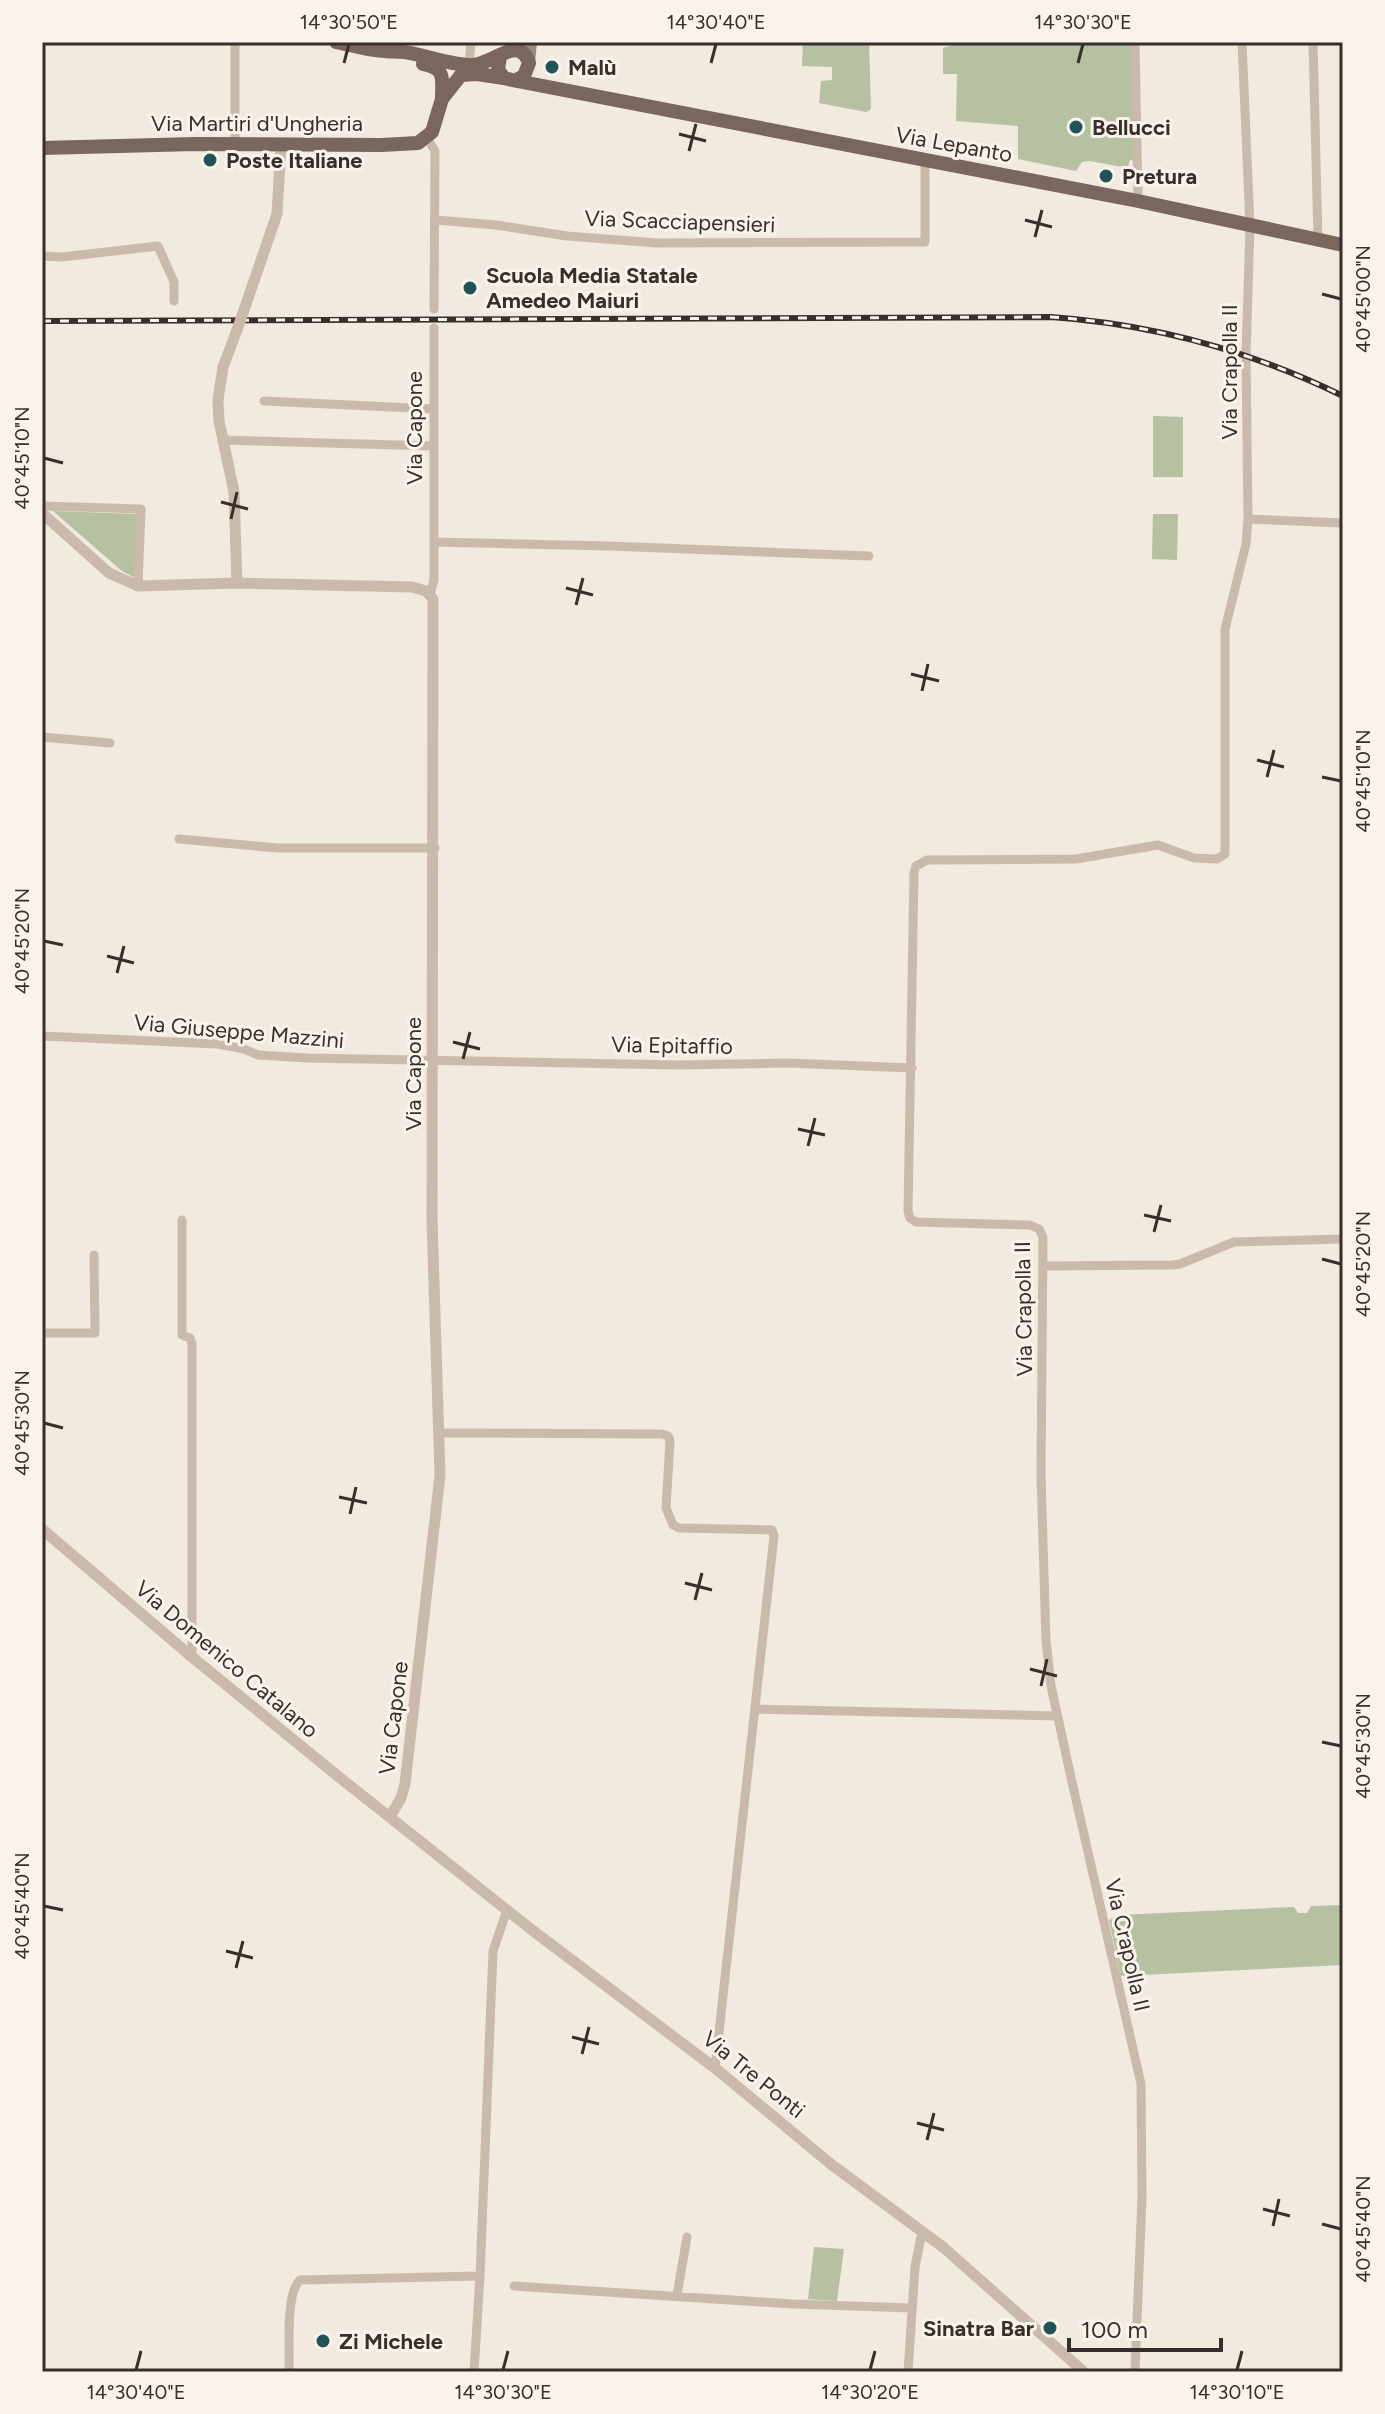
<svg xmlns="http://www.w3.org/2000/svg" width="1385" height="2414" viewBox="0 0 1385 2414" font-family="Figtree,sans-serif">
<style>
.green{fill:#b5c1a0}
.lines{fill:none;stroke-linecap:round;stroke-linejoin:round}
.pedestrian{stroke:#cabaab;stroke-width:7}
.minor{stroke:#cabaab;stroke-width:9}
.tertiary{stroke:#cabaab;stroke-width:11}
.secondary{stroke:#9e897d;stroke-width:12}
.primary{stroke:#79665c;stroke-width:14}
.rail-casing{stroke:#382f2a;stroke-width:6}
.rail{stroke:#faf3ec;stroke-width:3;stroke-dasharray:9;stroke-linecap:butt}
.tertiary-bridge{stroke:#cabaab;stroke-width:11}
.ticks{fill:none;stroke:#382f2a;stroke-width:3}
.poi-dot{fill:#215458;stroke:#faf3ec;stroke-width:3}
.labels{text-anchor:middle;stroke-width:6;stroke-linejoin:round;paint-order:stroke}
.poi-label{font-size:22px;font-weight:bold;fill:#382f2a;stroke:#faf3ec;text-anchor:start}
.street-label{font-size:22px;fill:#382f2a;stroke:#faf3ec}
.neatline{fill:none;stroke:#382f2a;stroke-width:3}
.ticks-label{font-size:20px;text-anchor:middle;fill:#382f2a}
</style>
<rect width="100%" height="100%" fill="#f2e9df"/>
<path class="green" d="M803,42H869L871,109L866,112L819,103L821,81L832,80V67L802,66Z
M964,42H1131L1136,161L1130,160L1128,168L1090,161L1082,162L1076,171L1018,159V126L956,121L957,74H943V48Z
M1153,416L1183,417V477H1153Z
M53,511L138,514L135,578L122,571Z
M1153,514H1178L1177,560L1152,559Z
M1343,1905V1965L1121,1976L1109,1920L1119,1915L1294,1907L1298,1913H1307L1311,1906Z
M814,2247L844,2249L837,2301L808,2299Z"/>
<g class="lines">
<path class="pedestrian" d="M42,135L43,148"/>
<path class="minor" d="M235,42V144
M1135,42L1138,201
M1313,42L1318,239
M469,65L471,42
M427,138L435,151L434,309
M436,220L496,225L567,236L657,243L925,242V162
M42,256L62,257L158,246L174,282V301
M264,401L434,409
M223,440L434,446
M42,506L141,509L138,586
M1248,519L1343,523
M434,542L609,546L869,556
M430,594L434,580V328
M42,737L110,743
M179,839L277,848H435
M42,1036L218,1044L244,1049L258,1055L308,1058L678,1065L788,1063L912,1068
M182,1220V1335L190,1338L192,1344V1657
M1044,1266L1172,1265L1180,1264L1234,1242L1343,1239
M42,1333H95L94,1255
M440,1433L662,1434L668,1436L670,1441L666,1508L673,1525L679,1528L772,1530L774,1536L715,2068
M756,1709L1058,1716
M514,2286L793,2304L911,2308
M677,2295L687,2237
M289,2372C290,2350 285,2294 300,2280L480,2276L493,1951L507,1910
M474,2372L480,2276
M908,2372L915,2267L922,2232
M1135,2372L1142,2197L1141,2084L1072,1782L1051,1686L1046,1641L1041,1475L1043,1237L1039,1229L1030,1225L916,1222L910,1218L908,1211L914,873L916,866L927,860L1076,859L1158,845L1194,858L1217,859L1225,854V629L1246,544L1248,519L1246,355L1250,226L1242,42"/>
<path class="tertiary" d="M244,310L277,214L281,144
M237,330L223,367L218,400L219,421L234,492L237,583
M42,513L109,573L138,586L237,583L412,587L426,591L433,599L432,1219L440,1475L405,1784L401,1798L390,1817
M42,1529L192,1657L339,1777L532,1930L715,2068L832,2165L943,2247L1084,2372"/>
<path class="secondary" d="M529,63L531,42"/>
<path class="primary" d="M336,42C352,45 369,51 385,51C392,52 398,51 404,52C426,55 449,65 471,65C491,66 519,33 529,63L524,76L516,80
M500,56L498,70L504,78L512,80L1138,201L1343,245
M423,64C446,69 442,77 442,98
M42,148L195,144L381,145L418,143L432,132L442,99L461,75L477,74L504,78"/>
<defs>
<path id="rail" d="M42,321L1051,317C1153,324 1251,351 1343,396"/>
</defs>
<use href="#rail" class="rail-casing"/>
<use href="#rail" class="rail"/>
<path class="tertiary-bridge" d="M237,330L244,310"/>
</g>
<path class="ticks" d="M344,63L349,44M711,63L716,44M1078,63L1083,44M679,134L706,141M689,151L696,124M1025,220L1052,227M1035,237L1042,210M1322,294L1341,299M44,458L63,463M221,502L248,509M231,519L237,492M566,588L593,595M576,605L583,578M911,674L939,681M922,691L928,664M1257,760L1284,767M1267,777L1274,750M1322,777L1341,781M44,941L63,945M107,956L134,963M117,973L124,946M453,1042L480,1049M463,1059L470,1032M798,1129L825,1135M808,1146L815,1118M1144,1215L1171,1221M1154,1232L1161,1205M1322,1259L1341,1264M44,1423L63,1428M339,1497L367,1503M350,1514L356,1487M685,1583L712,1590M695,1600L702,1573M1030,1669L1057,1676M1041,1686L1047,1659M1322,1742L1341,1746M44,1906L63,1910M226,1951L253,1958M236,1968L243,1941M572,2037L599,2044M582,2054L589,2027M917,2123L944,2130M927,2140L934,2113M1263,2209L1290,2216M1322,2224L1341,2229M1273,2226L1279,2199M136,2370L141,2351M503,2370L508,2351M870,2370L875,2351M1237,2370L1242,2351"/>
<g class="poi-dot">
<circle cx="552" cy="67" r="8"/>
<circle cx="1076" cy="127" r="8"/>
<circle cx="210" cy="160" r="8"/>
<circle cx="1106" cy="176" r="8"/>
<circle cx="470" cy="288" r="8"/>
<circle cx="1050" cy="2328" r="8"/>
<circle cx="323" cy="2341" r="8"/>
</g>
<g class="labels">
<g class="poi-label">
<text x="568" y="75">Malù</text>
<text x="1092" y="135">Bellucci</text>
<text x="226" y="168">Poste Italiane</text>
<text x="1122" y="184">Pretura</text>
<text x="486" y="283">Scuola Media Statale<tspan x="486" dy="25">Amedeo Maiuri</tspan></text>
<text x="1034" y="2336" text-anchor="end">Sinatra Bar</text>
<text x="339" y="2349">Zi Michele</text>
</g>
<g class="street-label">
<text x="257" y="131">Via Martiri d'Ungheria</text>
<text transform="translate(954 144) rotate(10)" y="8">Via Lepanto</text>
<text transform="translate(680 221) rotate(2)" y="8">Via Scacciapensieri</text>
<text transform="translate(1229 372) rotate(-90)" y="8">Via Crapolla II</text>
<text transform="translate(414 428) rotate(-90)" y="8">Via Capone</text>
<text transform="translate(239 1031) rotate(5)" y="8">Via Giuseppe Mazzini</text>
<text transform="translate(672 1045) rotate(1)" y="8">Via Epitaffio</text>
<text transform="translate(413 1074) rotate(-90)" y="8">Via Capone</text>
<text transform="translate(1023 1309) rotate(-91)" y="8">Via Crapolla II</text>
<text transform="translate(227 1659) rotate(40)" y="8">Via Domenico Catalano</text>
<text transform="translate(393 1718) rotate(-83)" y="8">Via Capone</text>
<text transform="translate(1128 1945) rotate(77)" y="8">Via Crapolla II</text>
<text transform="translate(754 2074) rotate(39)" y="8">Via Tre Ponti</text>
</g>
</g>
<rect width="1385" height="2414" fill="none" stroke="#faf3ec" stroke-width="88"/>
<path d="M1069 2338v12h152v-12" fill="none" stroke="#382f2a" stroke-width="4"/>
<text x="1081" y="2338" font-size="24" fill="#382f2a" stroke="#faf3ec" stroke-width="6" paint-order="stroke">100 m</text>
<rect x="44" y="44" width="1297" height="2326" class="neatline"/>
<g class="ticks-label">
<text x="349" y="29">14°30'50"E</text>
<text x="716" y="29">14°30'40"E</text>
<text x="1083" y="29">14°30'30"E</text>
<text transform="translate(1363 299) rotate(-90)" y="7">40°45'00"N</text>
<text transform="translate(22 458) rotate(-90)" y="7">40°45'10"N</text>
<text transform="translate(1363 781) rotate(-90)" y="7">40°45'10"N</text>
<text transform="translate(22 941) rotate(-90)" y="7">40°45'20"N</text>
<text transform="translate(1363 1264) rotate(-90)" y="7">40°45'20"N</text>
<text transform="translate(22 1423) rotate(-90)" y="7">40°45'30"N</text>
<text transform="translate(1363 1746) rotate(-90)" y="7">40°45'30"N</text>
<text transform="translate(22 1906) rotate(-90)" y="7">40°45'40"N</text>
<text transform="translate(1363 2229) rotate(-90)" y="7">40°45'40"N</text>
<text x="136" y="2399">14°30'40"E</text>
<text x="503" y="2399">14°30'30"E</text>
<text x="870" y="2399">14°30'20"E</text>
<text x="1237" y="2399">14°30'10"E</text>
</g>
</svg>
